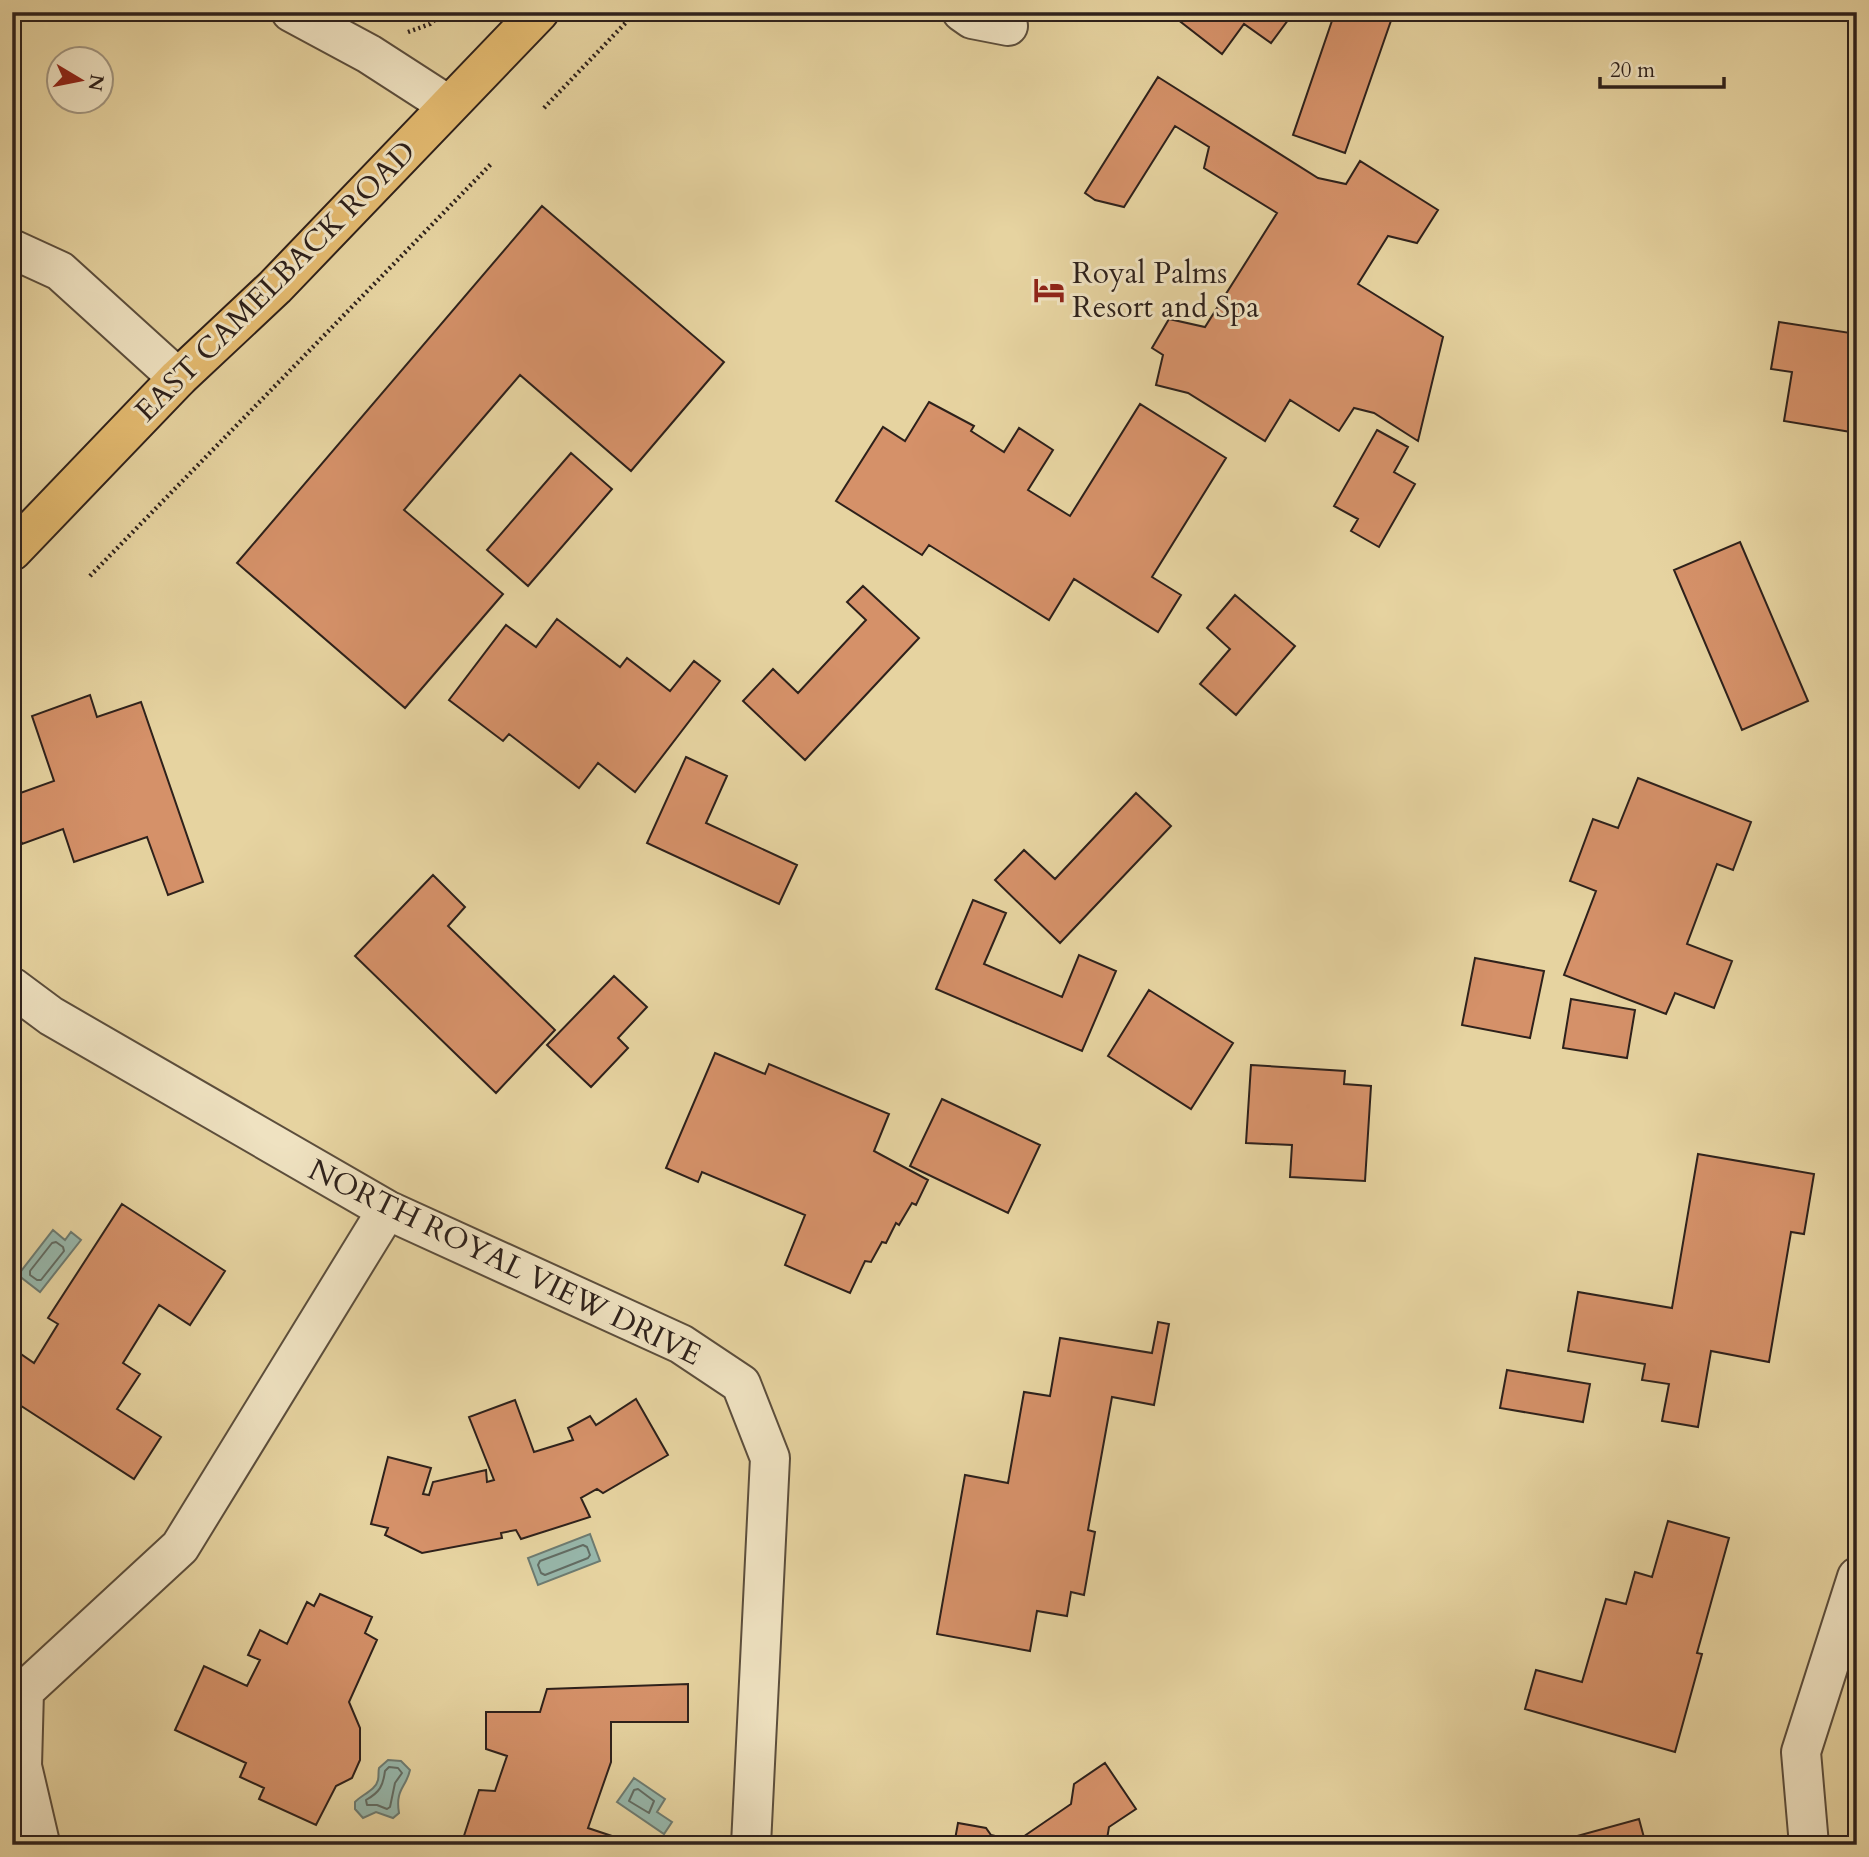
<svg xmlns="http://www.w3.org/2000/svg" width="1869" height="1857" viewBox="0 0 1869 1857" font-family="Cardo,serif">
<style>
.water{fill:#97b7ab;stroke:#6d7b71;stroke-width:2}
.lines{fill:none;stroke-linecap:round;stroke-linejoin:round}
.shore{stroke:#626c63;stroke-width:2}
.building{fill:#d59169;stroke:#2e211b;stroke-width:2}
.minor-casing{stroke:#5c4e3c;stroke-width:42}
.major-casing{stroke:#2e211b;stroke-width:42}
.path{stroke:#2e211b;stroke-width:4.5;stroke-dasharray:2 3.5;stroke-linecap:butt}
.minor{stroke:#efe2c1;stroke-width:38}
.major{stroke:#e3ba70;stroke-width:38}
.labels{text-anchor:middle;stroke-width:6;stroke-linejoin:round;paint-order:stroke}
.poi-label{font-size:30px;fill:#2e211b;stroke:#efe2c1;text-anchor:start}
.street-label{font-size:30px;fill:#2e211b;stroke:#efe2c1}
</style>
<rect width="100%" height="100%" fill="#e6d3a0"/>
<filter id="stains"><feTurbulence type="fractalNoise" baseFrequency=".00286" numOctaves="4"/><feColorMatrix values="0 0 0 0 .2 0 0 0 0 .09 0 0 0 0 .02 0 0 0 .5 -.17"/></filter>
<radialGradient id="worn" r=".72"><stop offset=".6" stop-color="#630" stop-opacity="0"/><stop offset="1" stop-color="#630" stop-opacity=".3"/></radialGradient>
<path class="water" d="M53,1230L65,1240L71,1232L81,1240L40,1292L18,1275Z
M590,1534L600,1561L538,1585L528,1558Z
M388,1760L401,1761L410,1770C406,1788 395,1789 399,1813L393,1818L376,1812L363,1818L355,1809V1802C361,1795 376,1790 378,1780C379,1776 378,1772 379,1768Z
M634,1778L665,1799L657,1812L672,1822L664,1834L617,1802Z"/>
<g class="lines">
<path class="shore" d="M56,1242L63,1247L64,1251L41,1280H37L30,1275V1271L52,1243Z
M583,1545L587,1547L590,1555L588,1558L545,1575L541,1573L538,1565L540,1561Z
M389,1767L398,1768L402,1773L395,1783L390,1807L387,1809L377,1805H367L366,1800C380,1792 383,1786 385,1771Z
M638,1789L654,1801L649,1813L629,1801L634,1790Z"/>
</g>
<path class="building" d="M1168,12H1294L1271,43L1244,24L1222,54Z
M1335,12H1394L1345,153L1293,135Z
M1158,77L1318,178L1346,184L1360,161L1438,210L1417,243L1388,236L1358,284L1443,337L1418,441L1374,413L1354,408L1339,431L1290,400L1265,441L1188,393L1156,385L1163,355L1152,348L1169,319L1205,327L1277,213L1204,168L1209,147L1175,126L1124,207L1095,200L1085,193Z
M542,206L724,362L631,471L520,375L404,510L503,594L405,708L237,563Z
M1779,322L1857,334V433L1784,421L1792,372L1771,369Z
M929,402L974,426L971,431L1004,452L1019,428L1053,450L1028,490L1070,516L1140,404L1226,458L1152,577L1181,595L1158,632L1074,579L1049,620L929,545L922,555L836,501L883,427L905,441Z
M1377,430L1408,447L1394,472L1415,484L1379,547L1351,531L1358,519L1334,506Z
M571,453L612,489L528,586L487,550Z
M1740,542L1808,701L1742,730L1674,570Z
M863,586L919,638L805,760L743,701L773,669L798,693L866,620L847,602Z
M1235,595L1295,646L1236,715L1200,684L1230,649L1207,628Z
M557,619L620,667L627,658L670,691L694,661L720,681L635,792L598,763L579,788L509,734L503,741L449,700L506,625L536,647Z
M90,695L97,717L141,702L203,882L168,895L147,837L74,862L63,829L22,844L12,815V796L54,781L32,716Z
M686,757L727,776L706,823L797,865L779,904L647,843Z
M1638,778L1751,822L1733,870L1717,864L1687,944L1732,961L1714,1008L1675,993L1666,1014L1564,975L1596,891L1570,881L1593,819L1618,828Z
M1136,793L1171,826L1060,943L995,880L1024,850L1055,879Z
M433,875L465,907L448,926L555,1030L496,1093L355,956Z
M973,900L1006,913L984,964L1062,997L1079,955L1116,971L1082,1051L936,989Z
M1475,958L1544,971L1530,1038L1462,1025Z
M614,976L647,1007L618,1038L628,1048L591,1087L547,1045Z
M1149,990L1233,1043L1191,1109L1108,1056Z
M1571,999L1635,1010L1627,1058L1563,1048Z
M715,1053L765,1074L769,1064L889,1114L874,1151L928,1180L916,1205L912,1203L899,1225L896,1223L886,1243L882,1242L871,1262L865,1261L850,1293L785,1265L805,1215L702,1172L698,1182L666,1168Z
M1251,1065L1345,1071L1344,1084L1371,1086L1365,1181L1290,1177L1292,1145L1246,1143Z
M942,1099L1040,1145L1008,1213L910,1166Z
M1698,1154L1814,1174L1804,1234L1791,1232L1769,1362L1711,1351L1698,1427L1662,1421L1669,1384L1642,1380L1645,1364L1568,1351L1578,1292L1672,1308Z
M122,1204L225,1271L190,1325L159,1305L123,1363L140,1374L117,1409L161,1437L134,1479L12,1400V1348L34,1363L58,1324L48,1318Z
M1158,1322L1169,1324L1154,1405L1112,1397L1088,1530L1095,1532L1084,1595L1071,1592L1067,1616L1037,1611L1030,1651L937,1634L965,1475L1008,1483L1024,1392L1050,1396L1060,1338L1152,1353Z
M1507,1370L1590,1384L1583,1422L1500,1408Z
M636,1399L668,1455L603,1493L597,1489L581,1498L590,1517L521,1539L516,1530L501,1533L502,1538L422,1553L385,1535L388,1528L371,1524L388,1457L431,1468L423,1494L429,1495L433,1482L486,1470L487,1482L494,1480L469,1417L515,1400L534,1452L573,1440L568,1428L590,1416L596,1425Z
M1668,1521L1729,1538L1697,1653L1702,1654L1675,1752L1525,1709L1536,1670L1582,1682L1606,1599L1626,1604L1635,1572L1652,1577Z
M320,1594L372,1617L365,1633L377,1640L349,1702L360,1728V1760L352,1778L336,1786L316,1825L259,1799L264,1788L240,1777L246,1763L175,1730L204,1666L247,1686L260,1660L248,1655L260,1630L287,1644L307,1602L314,1606Z
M688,1684V1722H611V1762L588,1828L639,1845H461L479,1790L495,1791L507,1756L486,1749V1712H540L547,1689Z
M1105,1763L1136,1809L1109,1827L1106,1845H954L958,1823L986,1828L991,1835L1017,1841L1071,1804L1074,1784Z
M1639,1819L1646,1845H1548V1844Z"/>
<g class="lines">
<defs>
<path id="minor" d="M291,12L369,54L448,105
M962,12L972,19L1008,26
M12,249L60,271L178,378
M12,987L51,1016L387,1210L681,1344L741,1384L770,1458L751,1845
M24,1691L22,1766L40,1843
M12,1697L24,1691L180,1547L387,1210
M1809,1845L1801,1752L1857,1577"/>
<path id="major" d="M12,551L178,378L275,287L539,12"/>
</defs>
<use href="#minor" class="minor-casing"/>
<use href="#major" class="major-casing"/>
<path class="path" d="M408,32L430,24L444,12
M544,108L636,12
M90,576L491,164"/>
<use href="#minor" class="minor"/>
<use href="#major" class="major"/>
</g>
<defs>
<symbol id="hotel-bare" viewBox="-9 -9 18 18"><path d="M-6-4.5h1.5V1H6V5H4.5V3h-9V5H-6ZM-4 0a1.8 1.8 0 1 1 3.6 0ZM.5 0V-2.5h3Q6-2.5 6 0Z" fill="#8f2418" stroke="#efe2c1" stroke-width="2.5" paint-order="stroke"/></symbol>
</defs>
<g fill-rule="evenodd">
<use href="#hotel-bare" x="1027" y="268" width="44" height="44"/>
</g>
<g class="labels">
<g class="poi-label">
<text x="1072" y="283">Royal Palms<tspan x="1072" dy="34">Resort and Spa</tspan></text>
</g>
<g class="street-label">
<text transform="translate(275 281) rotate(-45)" y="10">EAST CAMELBACK ROAD</text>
<text transform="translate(505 1262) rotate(26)" y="10">NORTH ROYAL VIEW DRIVE</text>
</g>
</g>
<rect width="1869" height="1857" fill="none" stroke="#e6d3a0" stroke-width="42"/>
<rect x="14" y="14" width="1841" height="1829" fill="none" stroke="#2e211b" stroke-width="3.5"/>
<rect x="21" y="21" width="1827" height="1815" fill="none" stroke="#2e211b" stroke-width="2"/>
<g transform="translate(80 80) rotate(100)"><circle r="33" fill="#efe2c1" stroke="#a2957f" stroke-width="2"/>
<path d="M0-5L12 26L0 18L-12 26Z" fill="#8f2418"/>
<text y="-10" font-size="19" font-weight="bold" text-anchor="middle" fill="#2e211b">N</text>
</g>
<path d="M1600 77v10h124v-10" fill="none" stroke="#2e211b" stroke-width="3.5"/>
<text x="1610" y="77" font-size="21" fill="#2e211b" stroke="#efe2c1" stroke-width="5" paint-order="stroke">20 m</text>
<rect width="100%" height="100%" filter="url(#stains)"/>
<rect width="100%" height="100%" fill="url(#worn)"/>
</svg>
